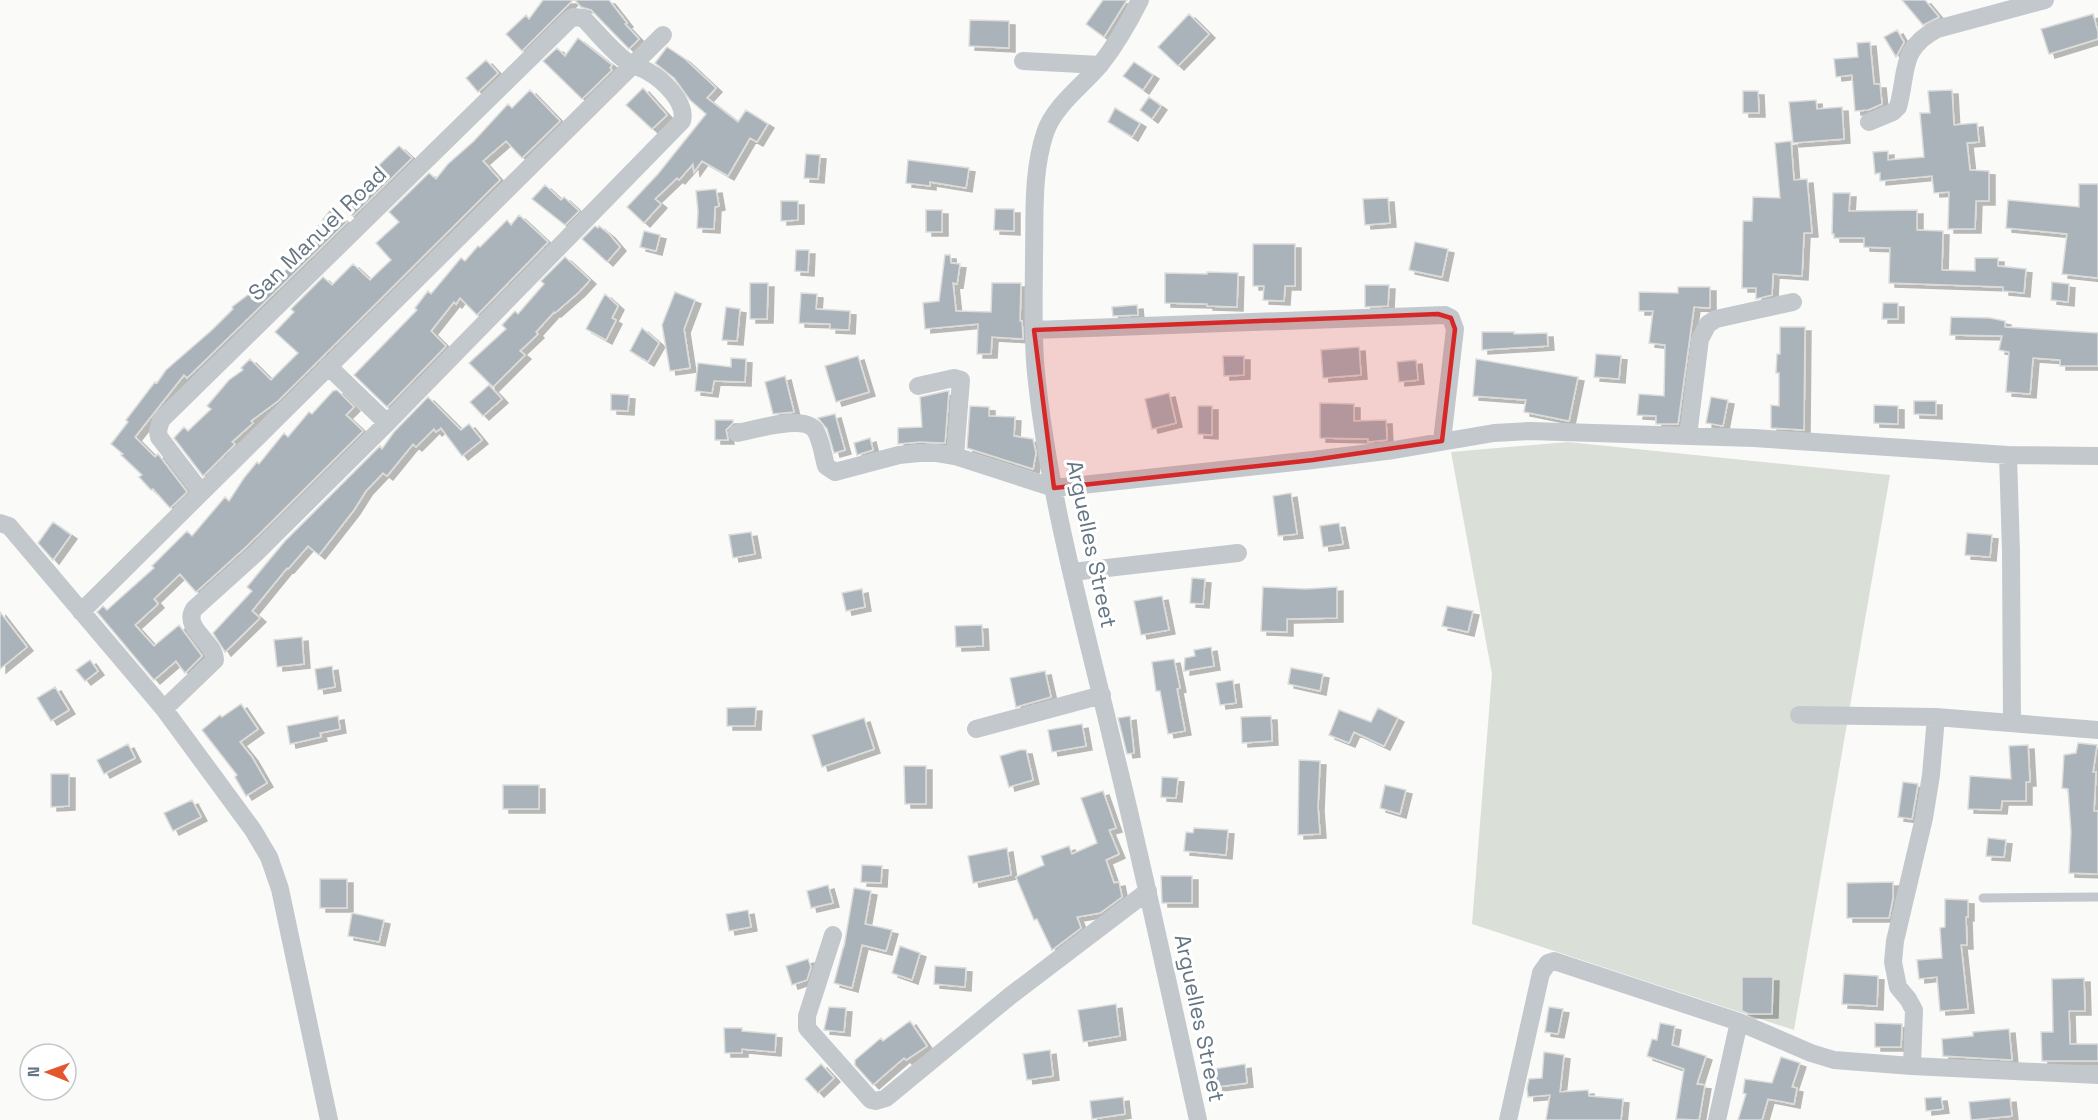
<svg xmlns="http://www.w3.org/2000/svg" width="2098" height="1120" viewBox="0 0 2098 1120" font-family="'Space Grotesk',sans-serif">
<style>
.green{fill:#dadfd7}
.building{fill:#aab3b9;stroke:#dcdcda;stroke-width:1.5;filter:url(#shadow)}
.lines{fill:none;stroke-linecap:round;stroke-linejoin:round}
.service{stroke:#c3c8cc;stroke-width:9}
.minor{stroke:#c3c8cc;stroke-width:18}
.marked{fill:#d62828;fill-opacity:0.2;stroke:#d62828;stroke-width:4.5;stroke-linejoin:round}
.labels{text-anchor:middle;stroke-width:6;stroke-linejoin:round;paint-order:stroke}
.street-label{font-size:22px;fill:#657683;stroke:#fff}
</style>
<defs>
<filter id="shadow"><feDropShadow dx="6" dy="4" stdDeviation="0" flood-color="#0004"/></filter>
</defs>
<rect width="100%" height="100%" fill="#fafaf8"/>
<path class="green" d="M1568,442L1890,475L1794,1030L1472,924L1492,674L1451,452Z"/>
<path class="building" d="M543,0H573L522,51L506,34L526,15L529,19Z
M575,0H609L627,23L625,24L639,39L629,49L591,10L581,7Z
M1103,0H1127L1104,37L1086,24Z
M1902,0H1925L1939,17L1923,25Z
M1189,14L1209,34L1178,66L1158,47Z
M2093,14L2098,32V39L2049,54L2041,29Z
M970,20L1009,21V48L969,46Z
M1897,30L1904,42L1896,57L1884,37Z
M578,38L612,65L610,68L612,70L582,99L543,61L557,48L565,56Z
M1870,42L1874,84H1880L1882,104L1868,110L1855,111L1852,75L1836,77L1834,59L1858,57L1857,43Z
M667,47L685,59L716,88L707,98L738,122L746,110L768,124L757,142L750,138L728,176L702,161L694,172L693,164L679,180L677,178L655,199L661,204L644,223L627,207L658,174L706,114L690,100L674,78L655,63Z
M486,60L498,73L478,92L466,78Z
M1134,62L1153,75L1143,90L1123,76Z
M643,88L667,115L652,129L626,105Z
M530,90L560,121L522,158L506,141L483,161L500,180L278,401L251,421L253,423L232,442L235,444L203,476L174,438L184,427L188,431L211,409L207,406L229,380L243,370L241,368L250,359L271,380L298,353L275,332L294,312L291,309L323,277L332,285L353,264L370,280L391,260L376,243L399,222L389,212L429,173L436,179L448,164L474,141L508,104L512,108Z
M1952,90L1954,125L1977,123L1979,142L1967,143L1970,170L1989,171V201H1976L1975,229H1948L1949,192L1934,193L1932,176L1880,181V173L1875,174L1873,152L1888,151V160L1924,157L1920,113H1930L1928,91Z
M1743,91H1758L1759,113H1743Z
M1149,97L1161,106L1152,119L1140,110Z
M1816,100L1817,109L1842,107L1844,139L1793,143L1789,102Z
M1115,108L1140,123L1132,137L1108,122Z
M1791,141L1794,180L1807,179L1812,233H1804L1802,276L1773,274L1772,295L1756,299V288H1742L1743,221H1752L1753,197L1780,198L1775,143Z
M399,146L412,158L353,216L347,212L359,197L356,193L384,172L378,166Z
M806,154L820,155L818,179L804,178Z
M908,160L969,168L966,188L930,182V186L906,183Z
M2079,184H2098V278L2062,274L2067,234L2006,228L2008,200L2079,207Z
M545,185L561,200L564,197L579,211L565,225L532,199Z
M716,189L719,206L715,207L714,229L697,228L698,211L696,191Z
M1833,193H1850L1849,211L1917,210V230L1943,231L1942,270L1975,271V258H1998V266L2026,269L2024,293L2003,291V287L1889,283L1890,248L1864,247V238H1834V234H1832Z
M1388,198L1390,223L1365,225L1363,199Z
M781,201H798V220L781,221Z
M331,209L347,222L187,378L184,375L135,437L155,457L158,454L187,492L170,508L153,489L151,490L139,477L142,475L121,455L123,454L111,444L128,422L126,420L155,382L157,383L166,370L212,330L233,309L232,307L249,294L252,299L280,269L284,272L324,231L318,226Z
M995,209H1014V231L994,230Z
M926,210H942V232H926Z
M519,215L548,242L477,315L460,298L456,304L454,302L431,331L446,346L387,407L354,375L417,310L415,308L428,291L431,294L461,258L465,261L478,246L480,247L507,220L511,225Z
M595,226L598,228L599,226L609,234L620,247L607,262L582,239Z
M644,231L660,235L656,251L640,247Z
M1415,242L1448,249L1442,277L1409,270Z
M1253,244H1295V286H1285L1284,301L1263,300L1264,286H1253Z
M796,250H809L808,272L795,271Z
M945,255H950L951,263L960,264L957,284L953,283L956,311L991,312L992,283H1021L1020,321H1022L1023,339L992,337L991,354H977L978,324L925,329L923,303L939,301Z
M565,257L590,280L579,292L555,313L554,312L536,332L538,334L520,351L525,355L493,387L469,363L506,329L502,325L515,311L518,314L544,284L541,281Z
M1207,272L1238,273L1237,307L1207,306V304L1165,303V273L1207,274Z
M2052,282L2069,284L2068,302L2051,300Z
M750,283H768L767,319H750Z
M1365,285H1389L1388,306L1365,307Z
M1678,287H1710V308L1694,307L1678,424H1656V416L1637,415L1639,394L1664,396L1665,345L1649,343L1653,311H1639V292L1678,293Z
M675,292L695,300L684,329L690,368L670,371L662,325Z
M801,293L817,294L816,309L850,311L849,330L830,329V324L799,323Z
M605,294L618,306L612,318L616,320L606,340L586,329Z
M1883,303H1898V319H1882Z
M1137,305L1138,315L1113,316L1112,307Z
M726,307L740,309L737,341L722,340Z
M1951,317L1990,318L2005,321V327L2098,333V366H2060V360L2033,358L2030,394L2006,392L2009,352L1999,350L2002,336L1950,335Z
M1780,327H1805L1804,430L1771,428V405L1779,406V373H1776L1777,354H1780Z
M642,328L659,343L648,362L630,351Z
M1482,332H1514V334L1547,333L1548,346L1482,350Z
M1359,347L1361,375L1323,378L1321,350Z
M1596,354L1621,356L1619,379L1594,377Z
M858,356L869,392L836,402L825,366Z
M1223,356H1244V375L1224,376Z
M731,358L746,359L745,382L714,381L712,393L695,391L698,363L731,367Z
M1476,359L1578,377L1569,421L1524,412L1526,400L1473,396Z
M1416,360L1418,380L1399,382L1397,362Z
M785,376L794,412L773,414L765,382Z
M489,385L502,399L483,416L470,402Z
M337,390L354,407L346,415L363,431L247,546L196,592L180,574L154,599L158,604L135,625L154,646L179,625L202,656L185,673L176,661L154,680L97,612L103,606L107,610L154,568L152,566L187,531L192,536L225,497L229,501L244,478L257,462L259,464L284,433L288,437L309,412L312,414L333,391Z
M947,391H949L945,443L919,442L898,444V428L922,427L920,397Z
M1169,393L1176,423L1152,429L1145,399Z
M611,394L629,395L628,411L611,410Z
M428,397L461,430L469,424L482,440L462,456L441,428L436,432L434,429L416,447L413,444L387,476L383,473L366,491L354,510L319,555L308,546L288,569L287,568L252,611L260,618L225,652L213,633L252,591L247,587L285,541L380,446L382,449L394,432Z
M1711,397L1728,400L1723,426L1706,423Z
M1914,401H1936V415L1914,414Z
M1320,403L1354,404V421L1386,420L1387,440L1368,442V439L1320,438Z
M1874,405L1898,406V424L1874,423Z
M970,406L989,407V416L1015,417L1014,436L1033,439L1036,453L1033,469L967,448Z
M1198,406H1212V435L1198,434Z
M835,414L845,450L834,453L827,429L818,418Z
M715,420H733V423L726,430L728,440H715Z
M870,438L873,450L857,455L854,443Z
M1291,493L1297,534L1278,536L1273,496Z
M53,522L71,535L53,560L38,543Z
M1339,523L1343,544L1323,547L1320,526Z
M751,532L755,554L733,558L729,535Z
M1967,533L1992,535L1990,557L1965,555Z
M1192,578L1205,579L1203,604L1190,603Z
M1263,587L1306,589L1337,587V618L1287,619V632L1261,631Z
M862,589L865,607L846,611L842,593Z
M1162,596L1169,630L1141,635L1134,601Z
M1447,606L1473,611L1468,632L1442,626Z
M0,612L27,647L0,669Z
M982,625L983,646L956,647L955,626Z
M302,637L304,664L277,667L274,640Z
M1211,647L1214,666L1184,671L1185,658L1195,656L1194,650Z
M1174,659L1180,688L1177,689L1185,731L1168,734L1160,691H1156L1152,662Z
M90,660L98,671L85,681L76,670Z
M332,666L335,687L318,690L315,669Z
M1291,668L1323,674L1320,691L1288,684Z
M1045,671L1051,697L1016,707L1010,678Z
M1233,680L1236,703L1220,705L1216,683Z
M55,687L69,710L51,721L37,698Z
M241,704L258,729L240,742L252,757L267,783L246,796L235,777L237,775L202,730L220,715L222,717Z
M756,707L755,726H727V708Z
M1378,708L1398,718L1384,746L1354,732L1349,743L1329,735L1339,710L1371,722Z
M338,716L340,729L320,733L321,737L290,744L287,726Z
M1130,716L1134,753L1127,754L1118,718Z
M1271,716L1272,741L1242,743L1241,717Z
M864,718L874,749L822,767L812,735Z
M1082,724L1086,746L1052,752L1048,730Z
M2078,743L2097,745L2093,772H2096L2094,811H2098V874L2069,873L2071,832L2068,789L2062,788L2064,755L2076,753Z
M128,744L135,758L104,774L97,760Z
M2028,745L2030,782H2026V801H2002L2001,810L1968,809L1970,776L2011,779L2009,746Z
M1020,750H1026L1033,780L1009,787L1000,756Z
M1299,760L1320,761L1318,807L1320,834L1298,835Z
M904,766H926V804H905Z
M51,774H69V806L51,807Z
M1162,777L1178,778L1176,798L1161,797Z
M1903,782L1918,784L1912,819L1898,817Z
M503,785H539V809H503Z
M1385,785L1406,790L1400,814L1380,808Z
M1103,791L1116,828L1109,830L1119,854L1106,860L1114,883L1119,882L1122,897L1100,913L1077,917L1081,928L1052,950L1037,919L1034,920L1016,877L1044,865L1041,856L1069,846L1072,854L1097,843L1081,798Z
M192,800L201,817L173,831L164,813Z
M1194,828L1228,830L1226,855L1184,851L1186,832L1193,833Z
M1988,838L2006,840L2004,857L1986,856Z
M1007,848L1011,875L973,883L968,856Z
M862,865L882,866L881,883L861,882Z
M1161,876H1192V903H1162Z
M320,879H347V908H320Z
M1893,882V898L1889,918H1847V883Z
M828,885L833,903L811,908L807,891Z
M854,888L871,891L865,924L892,930L886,951L862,945L852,988L834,983L844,945V947Z
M1945,899L1968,900V917H1966L1967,945H1961L1968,1009L1940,1011L1937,977L1919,979L1917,960L1942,958L1940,928L1945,927Z
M748,910L751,927L729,931L726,914Z
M352,913L384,920L379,942L348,936Z
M900,946L920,953L912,980L892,973Z
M808,959L811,967L807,980L792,985L786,966Z
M935,966L966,968L965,987L934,984Z
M1844,974L1878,976L1877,1006L1842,1004Z
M1742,977H1773L1772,1014H1749L1742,1011Z
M2084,978L2085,1011H2069L2070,1044H2098V1061H2042L2041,1032H2053L2052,979Z
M1116,1004L1120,1036L1083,1042L1078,1010Z
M829,1007L846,1008L844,1032L824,1030Z
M1549,1007L1563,1009L1558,1034L1545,1032Z
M910,1021L927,1046L906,1060L904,1058L873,1085L855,1065V1060L881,1038L883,1041Z
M1660,1023L1675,1026L1672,1045L1706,1056L1697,1084L1705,1085L1699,1120L1676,1119L1684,1069L1647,1056L1652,1039L1657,1040Z
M1875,1023L1902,1024L1901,1047H1875Z
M724,1028H742V1031L776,1034L775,1052L742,1049V1053H725Z
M2009,1029L2012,1060L1943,1056L1942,1039L1973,1036V1032Z
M1050,1050L1053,1076L1027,1080L1023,1054Z
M1544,1052L1564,1055L1560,1092L1588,1090L1589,1096L1623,1099L1621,1120H1546L1550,1095L1528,1097L1527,1088L1529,1079L1542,1078Z
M1781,1057L1800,1063L1792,1087L1797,1088L1794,1104L1768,1099L1762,1120H1738L1746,1094L1743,1093L1745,1079L1772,1083Z
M821,1064L834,1078L818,1093L805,1079Z
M1245,1064L1247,1083L1217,1087L1214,1069Z
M1123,1097L1125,1114L1092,1119L1090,1101Z
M1941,1097L1943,1109L1926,1111L1925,1098Z
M2010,1098L2012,1116L1971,1120L1969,1102Z"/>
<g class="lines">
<path class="service" d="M1983,898L2098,897"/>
<path class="minor" d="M1140,0C1129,22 1115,46 1100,65C1082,86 1054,106 1045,133C1032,173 1035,214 1034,256C1034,295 1032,334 1036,373C1049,502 1086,628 1115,753C1145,875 1171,997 1198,1120
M1023,61L1100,65
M1869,122L1893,112L1898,107C1908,71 1899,49 1937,29L2045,0
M1034,330L1445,315L1451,318L1455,329L1442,441
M328,366L387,423
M918,386L954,378L961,380L955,456
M737,433C754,430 803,414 815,430C821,439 823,455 826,466L835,472L899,455L919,453H937L955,456L1054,488L1313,460L1394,450L1494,433L1530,431L1754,438L2008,455L2098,456
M1688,436L1700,339L1708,324L1716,319L1793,302
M2008,455L2011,551L2012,723
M0,523L9,526L164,709L253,830L269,857L280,889L329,1120
M1072,572L1238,553
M81,612L663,35
M164,709L215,660C215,642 182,628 194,609L255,554L387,423L682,121C687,102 662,79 647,71C640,67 632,66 626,61C610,49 597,32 583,18L573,17L570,19L161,420L158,431L159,437L201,492
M1799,715L1936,717L2098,730
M976,729L1102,695
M833,935L807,1016V1028L871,1100L876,1101L886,1098L1010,996L1148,891
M1912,1066L1914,1010L1908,999L1898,987L1893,962L1895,941L1924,818L1931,775L1936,717
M1508,1120L1541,973L1548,963L1554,961L1739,1022L1811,1053L1834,1060L1912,1066L2098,1075
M1717,1120L1739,1022"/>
</g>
<path class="marked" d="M1438,314L1451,318L1455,329L1442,441L1313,460L1054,488L1034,330Z"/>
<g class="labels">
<g class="street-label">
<text transform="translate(317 233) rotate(-44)" y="8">San Manuel Road</text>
<text transform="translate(1092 544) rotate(78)" y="8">Arguelles Street</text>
<text transform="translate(1200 1018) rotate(78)" y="8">Arguelles Street</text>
</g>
</g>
<g transform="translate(48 1072) rotate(271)"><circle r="28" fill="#ffffff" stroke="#c1c8cd" stroke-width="1.5"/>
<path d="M0-4.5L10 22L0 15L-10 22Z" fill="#e4572e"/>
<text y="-9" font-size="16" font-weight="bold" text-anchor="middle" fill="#657683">N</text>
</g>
</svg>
